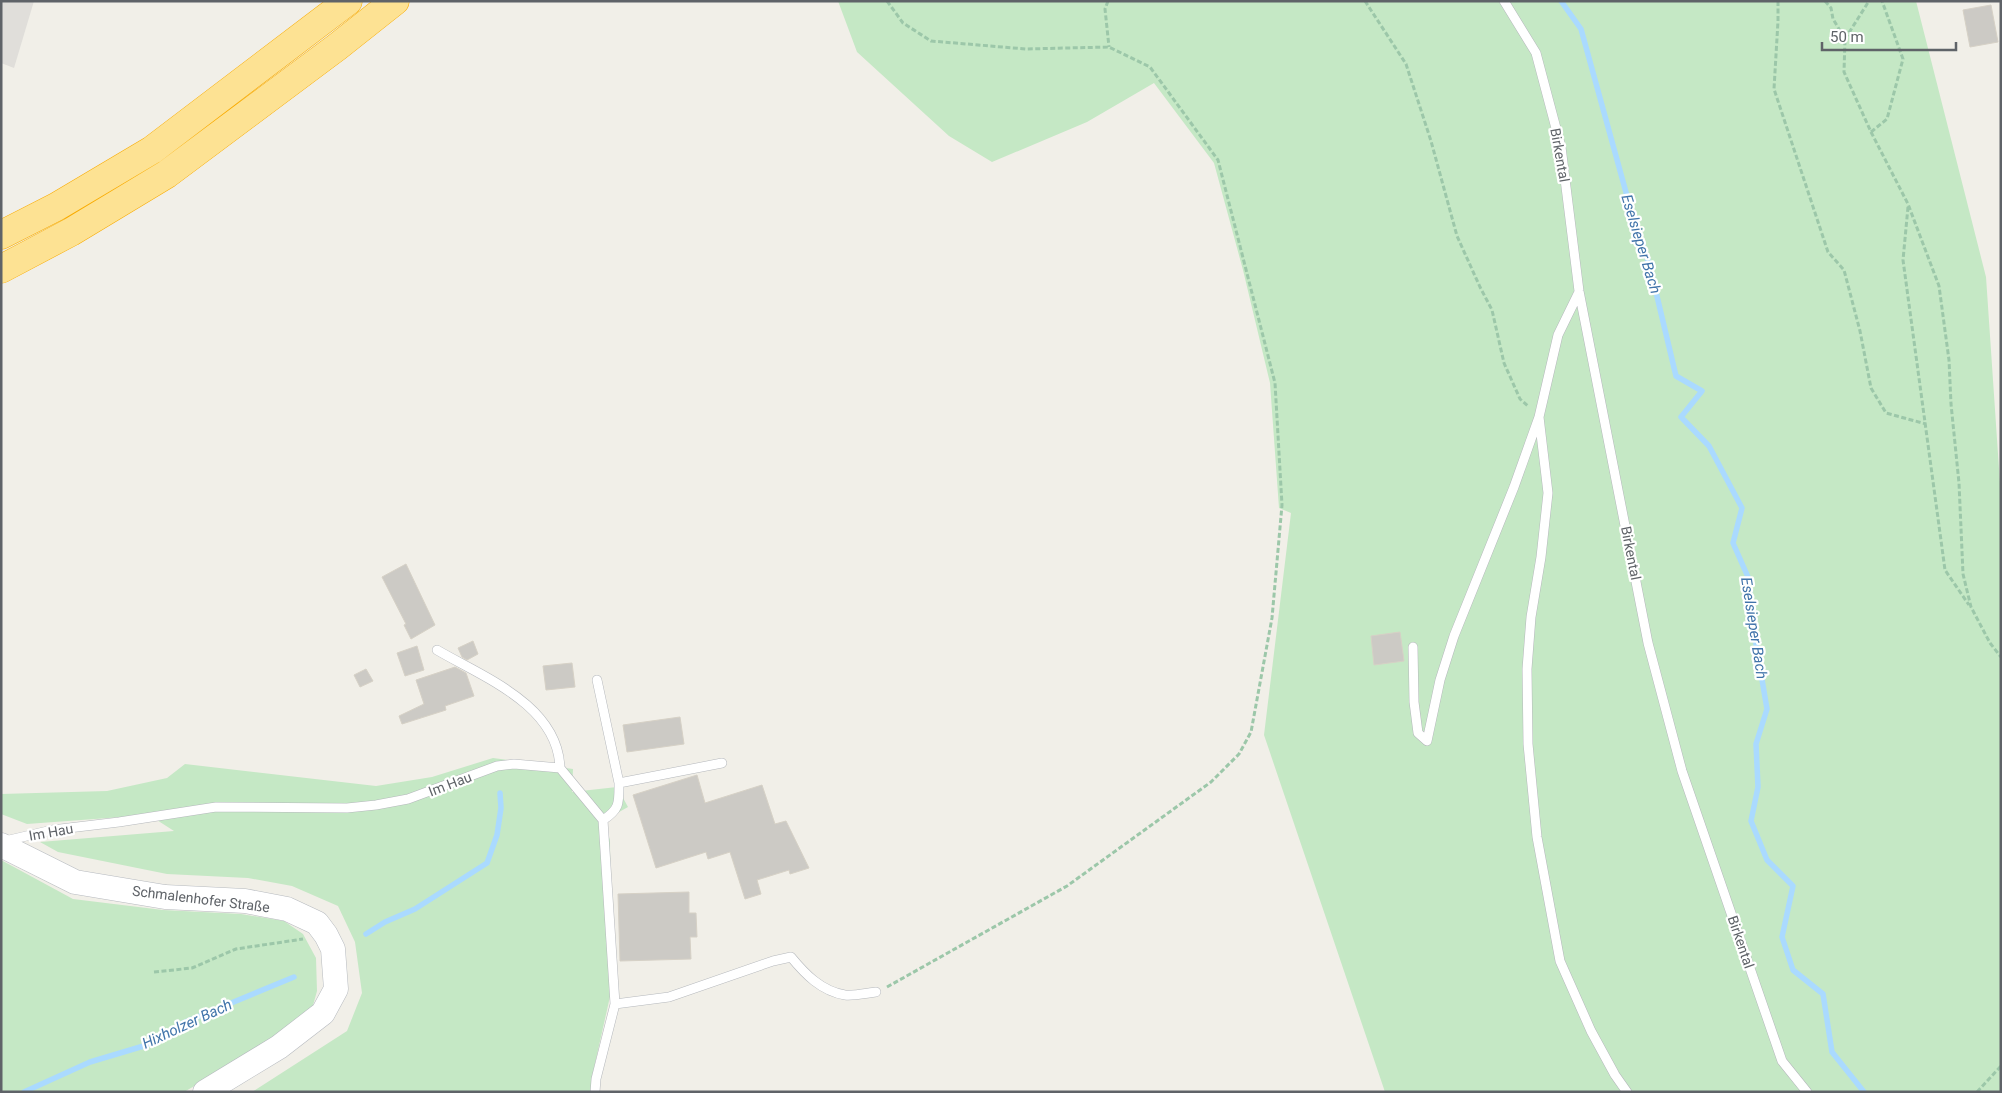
<svg xmlns="http://www.w3.org/2000/svg" width="2002" height="1093" viewBox="0 0 2002 1093" font-family="Roboto,sans-serif">
<style>
.industrial{fill:#e0deda}
.green{fill:#c5e8c5}
.lines{fill:none;stroke-linecap:round;stroke-linejoin:round}
.stream{stroke:#aadaff;stroke-width:5.5}
.building{fill:#cccac5;stroke:#d6d1c6}
.lane-casing{stroke:#b5b8bc;stroke-width:10}
.secondary-casing{stroke:#b6babf;stroke-width:25}
.highway-casing{stroke:#f9ab00;stroke-width:29}
.path{stroke:#9cc7a9;stroke-width:3;stroke-dasharray:5 2.5;stroke-linecap:butt}
.lane{stroke:#fff;stroke-width:9}
.secondary{stroke:#fff;stroke-width:24}
.highway{stroke:#fde293;stroke-width:28}
.labels{text-anchor:middle;stroke-width:4.5;stroke-linejoin:round;paint-order:stroke}
.street-label{font-size:14px;fill:#5f6368;stroke:#fff}
.water-label{font-size:15px;font-style:italic;fill:#4174aa;stroke:#fff}
</style>
<rect width="100%" height="100%" fill="#f1efe8"/>
<path class="industrial" d="M1,1H34L14,68L1,63Z"/>
<path class="green" d="M838,1H1916L1986,277L2001,498V1092H1385L1264,735L1291,513L1279,508L1270,383L1243,270L1214,163L1154,83L1087,122L992,162L949,136L857,52Z
M493,758L573,769L572,792L617,787L628,807L603,821L610,840L611,992L592,1077L591,1092H252L347,1031L362,993L355,942L338,906L292,886L248,878L167,874L58,852L40,842L174,831L149,815L27,824L1,814V794L107,791L167,778L185,764L376,786L432,777Z
M1,860L73,899L163,910L241,914L284,921L303,934L316,958L317,991L312,1009L274,1040L184,1092H1Z"/>
<g class="lines">
<path class="stream" d="M1561,1L1581,29L1627,196L1650,267L1676,376L1702,391L1681,417L1709,446L1742,508L1733,543L1748,577L1756,644L1767,709L1756,744L1758,787L1751,821L1767,860L1793,886L1782,937L1793,970L1823,994L1832,1052L1864,1092
M366,934L385,922L415,909L487,863L497,835L501,808L500,793
M24,1092L90,1062L147,1045L183,1023L294,977"/>
</g>
<path class="building" d="M1991,5L1998,42L1970,47L1963,10Z
M406,564L435,625L411,639L404,625L406,624L382,577Z
M1400,632L1404,661L1374,665L1371,636Z
M473,641L478,654L467,660L462,657L458,648Z
M417,646L424,670L405,676L397,653Z
M572,663L575,687L546,690L543,666Z
M455,667L466,673L474,696L445,706L446,710L402,724L399,716L424,704L416,680Z
M366,669L373,681L360,687L354,675Z
M680,717L684,744L627,752L623,725Z
M697,775L705,803L762,785L775,824L786,821L809,868L790,874L789,870L757,880L761,894L745,899L730,852L708,859L706,852L656,868L633,795Z
M689,892V913H696L697,937H690L691,959L620,961L618,894Z"/>
<g class="lines">
<defs>
<path id="lane" d="M1504,1L1536,53L1561,147L1579,291L1648,643L1682,771L1782,1061L1807,1092
M1539,417L1548,493L1541,557L1531,617L1527,669L1528,744L1537,837L1560,961L1591,1031L1615,1075L1627,1092
M1413,647L1414,702L1418,733L1427,741L1440,680L1454,636L1514,487L1539,417L1558,335L1579,292
M437,650C483,677 558,705 560,768
M597,680L619,783C619,803 620,809 603,820
M619,783L722,763
M5,841L52,830L119,822L216,807L347,808L376,805L408,799L497,766L514,764L560,768L603,820L615,1004L596,1079L595,1092
M615,1004L669,997L773,961L791,957C805,974 821,991 845,995C854,996 867,993 876,992"/>
<path id="secondary" d="M1,845L75,882L165,897L245,901L287,909L317,923L326,935L333,949L336,989L323,1013L279,1047L205,1092"/>
<path id="highway" d="M1,235L56,207L152,150L348,1
M1,269L71,232L167,174L337,47L395,1"/>
</defs>
<use href="#lane" class="lane-casing"/>
<use href="#secondary" class="secondary-casing"/>
<use href="#highway" class="highway-casing"/>
<path class="path" d="M1108,1L1105,9L1109,47
M1365,1L1406,64L1431,141L1457,236L1480,287L1492,310L1504,363L1520,399L1529,407
M1778,1V21L1774,89L1828,252L1844,270L1860,331L1871,388L1886,413L1926,424
M1825,1L1831,8L1833,19L1845,39L1844,72L1871,132L1908,204L1939,286L1949,360L1951,404L1959,483L1963,574L1971,607L1990,643L2001,657
M1845,39L1869,1
M1871,132L1887,119L1903,59L1882,1
M1908,207L1903,260L1945,570L1969,605
M154,972L192,968L236,949L303,939
M887,987L1067,886L1211,782L1239,754L1251,732L1272,618L1282,505L1275,383L1218,160L1150,67L1109,47L1026,49L931,41L903,23L887,1
M1977,1092L2001,1066"/>
<use href="#lane" class="lane"/>
<use href="#secondary" class="secondary"/>
<use href="#highway" class="highway"/>
</g>
<g class="labels">
<g class="street-label">
<text transform="translate(1560 155) rotate(80)" y="5">Birkental</text>
<text transform="translate(1631 553) rotate(79)" y="5">Birkental</text>
<text transform="translate(450 784) rotate(-21)" y="5">Im Hau</text>
<text transform="translate(51 832) rotate(-10)" y="5">Im Hau</text>
<text transform="translate(201 899) rotate(7)" y="5">Schmalenhofer Straße</text>
<text transform="translate(1741 942) rotate(71)" y="5">Birkental</text>
</g>
<g class="water-label">
<text transform="translate(1641 244) rotate(73)" y="5">Eselsieper Bach</text>
<text transform="translate(1754 628) rotate(81)" y="5">Eselsieper Bach</text>
<text transform="translate(187 1024) rotate(-25)" y="5">Hixholzer Bach</text>
</g>
</g>
<rect width="2002" height="1093" fill="none" stroke="#5f6368" stroke-width="5"/>
<path d="M1822 42v8h134v-8" fill="none" stroke="#5f6368" stroke-width="2.5"/>
<text x="1830" y="42" font-size="15" fill="#5f6368" stroke="#ffffff" stroke-width="4" paint-order="stroke">50 m</text>
</svg>
